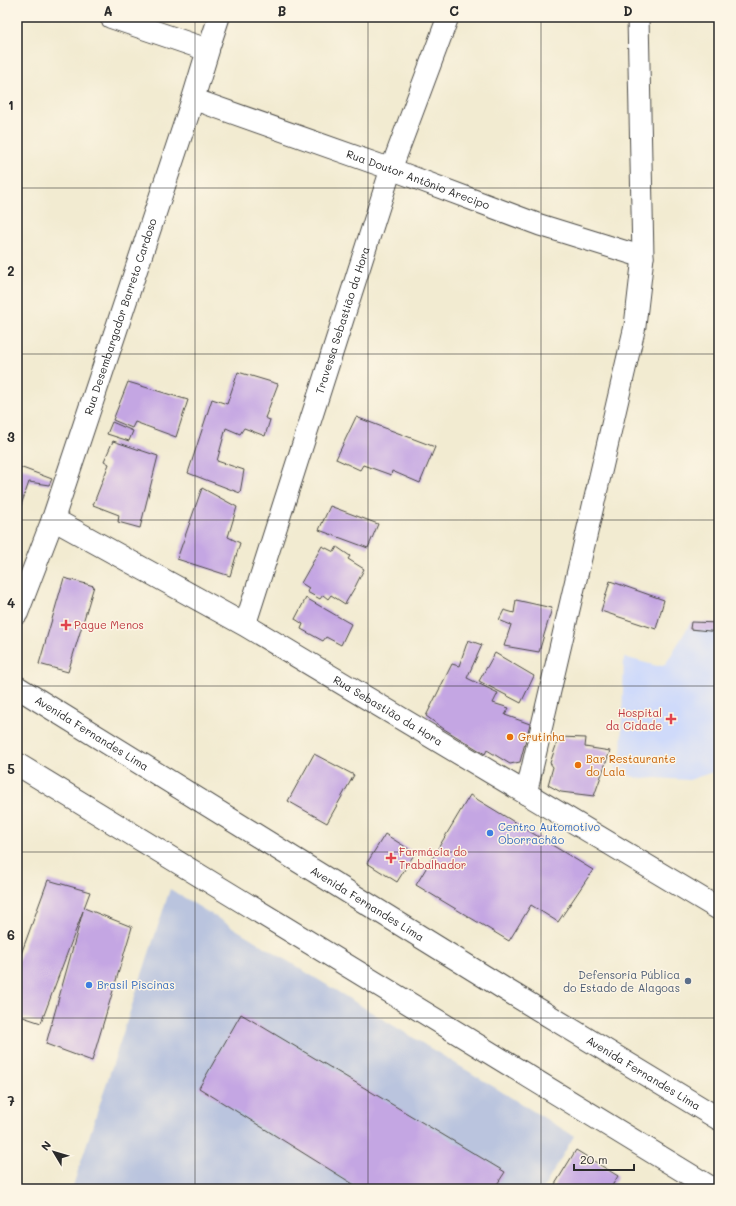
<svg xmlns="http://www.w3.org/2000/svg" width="736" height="1206" viewBox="0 0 736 1206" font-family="Mali,sans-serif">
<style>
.built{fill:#cfdafa}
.industrial{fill:#bac4de}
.building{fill:#c4a6e3}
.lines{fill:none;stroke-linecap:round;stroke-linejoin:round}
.minor-casing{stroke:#494844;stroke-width:23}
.tertiary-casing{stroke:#494844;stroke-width:24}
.trunk-casing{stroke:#494844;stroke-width:24}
.minor{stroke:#fff;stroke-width:21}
.tertiary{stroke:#fff;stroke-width:22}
.trunk{stroke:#fff;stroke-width:22}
.grid{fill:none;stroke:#2b2b2b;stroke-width:1;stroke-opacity:0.55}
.health-dot{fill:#e0444e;stroke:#fcf5e5;stroke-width:1.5}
.food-dot{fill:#e8710a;stroke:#fcf5e5;stroke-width:1.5}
.shop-dot{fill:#3f7fe0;stroke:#fcf5e5;stroke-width:1.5}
.service-dot{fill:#5c6f8a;stroke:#fcf5e5;stroke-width:1.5}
.labels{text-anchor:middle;stroke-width:3;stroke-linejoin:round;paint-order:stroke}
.street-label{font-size:11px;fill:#2b2b2b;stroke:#fcf5e5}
.health-label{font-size:11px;fill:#be3a42;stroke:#fcf5e5;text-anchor:start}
.food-label{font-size:11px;fill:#c56008;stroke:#fcf5e5;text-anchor:start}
.shop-label{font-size:11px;fill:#366cbe;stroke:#fcf5e5;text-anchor:start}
.service-label{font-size:11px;fill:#4e5e75;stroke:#fcf5e5;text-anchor:end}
.neatline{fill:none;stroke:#2b2b2b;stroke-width:1.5}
.grid-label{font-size:13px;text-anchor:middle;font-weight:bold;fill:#2b2b2b}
</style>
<rect width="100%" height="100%" fill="#fcf5e5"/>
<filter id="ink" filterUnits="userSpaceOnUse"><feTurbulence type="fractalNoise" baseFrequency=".025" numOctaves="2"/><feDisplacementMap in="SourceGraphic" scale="8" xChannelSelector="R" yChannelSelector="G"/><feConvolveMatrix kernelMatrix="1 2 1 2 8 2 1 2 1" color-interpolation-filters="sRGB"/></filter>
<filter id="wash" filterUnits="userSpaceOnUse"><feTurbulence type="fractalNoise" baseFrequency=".012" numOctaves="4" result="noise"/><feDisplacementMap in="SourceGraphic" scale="16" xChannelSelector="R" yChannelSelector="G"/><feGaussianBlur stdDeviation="0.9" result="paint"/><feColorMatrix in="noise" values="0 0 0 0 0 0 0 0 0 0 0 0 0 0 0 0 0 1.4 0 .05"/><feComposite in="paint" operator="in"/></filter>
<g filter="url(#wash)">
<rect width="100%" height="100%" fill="#f2ebd1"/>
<path class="built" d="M691,622L719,623V770L689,780L656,778L643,779L614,772L616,760L621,758L624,657L657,666L665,665Z"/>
<path class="industrial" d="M170,889L574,1136L543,1189H72Z"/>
<g id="blocks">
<path class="building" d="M238,372L278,384L265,418L270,420L265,436L244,428L240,434L226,428L217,461L244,470L240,493L188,473L212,399L227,404Z
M128,382L188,400L176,437L135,422L132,428L113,420Z
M356,417L435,447L420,483L392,471L391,475L363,465L360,470L336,459Z
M112,422L133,431L129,441L107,434Z
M113,441L158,456L140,528L118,522L119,515L93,505L109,464L104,461Z
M17,466L52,479L49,485L29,482L17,517Z
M202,488L237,507L228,537L240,543L230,576L177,559Z
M330,506L378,524L368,548L319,530Z
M322,546L334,552L337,547L350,556L348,559L364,569L355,587L345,604L331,595L328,599L323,595L320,599L307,592L309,588L301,583Z
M64,578L94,586L68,672L39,664Z
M610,581L664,600L656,629L601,611Z
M306,598L351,624L341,645L326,637L323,641L301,629L303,624L295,619Z
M516,600L552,608L539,652L504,646L511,625L499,620L504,610L514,613Z
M691,622L719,623V632L690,629Z
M468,640L482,645L467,678L498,693L493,703L509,708L505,715L530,724L520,762L510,764L487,750L485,754L444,729L426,716L452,664L459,666Z
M495,653L534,676L521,703L479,681Z
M559,737L586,738L585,747L610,751L594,796L561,792L548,785L553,767L550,763Z
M314,754L354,775L327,823L288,801Z
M470,795L593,870L558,922L531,905L509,941L416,885Z
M385,834L415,853L397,882L367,863Z
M48,880L90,892L84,908L132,927L92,1061L46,1044L83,911L41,1023L17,1015V965Z
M241,1014L505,1172L494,1189H361L199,1088Z
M576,1150L618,1176L610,1189H552Z"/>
</g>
</g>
<g filter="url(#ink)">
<use href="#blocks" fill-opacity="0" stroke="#494844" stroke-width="1"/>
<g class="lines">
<defs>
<g id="minor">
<path d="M208,50L219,17"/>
<path id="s1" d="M193,99L391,169L540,225L643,257"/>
<path id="s2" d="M245,625L391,169L448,17"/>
<path d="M526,794L635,326L643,257L638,17"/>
</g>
<g id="tertiary">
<path id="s3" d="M53,519L245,625L719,909"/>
<path id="s4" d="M17,613L53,519L193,99L208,50L111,17"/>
</g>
<g id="trunk">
<path id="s5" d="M17,687L508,991L719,1119"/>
<path d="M17,764L713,1189"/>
</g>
</defs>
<use href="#minor" class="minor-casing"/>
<use href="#tertiary" class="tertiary-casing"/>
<use href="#trunk" class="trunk-casing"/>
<use href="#minor" class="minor"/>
<use href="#tertiary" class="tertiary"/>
<use href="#trunk" class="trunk"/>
</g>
</g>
<path class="grid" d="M195,17V1189M368,17V1189M541,17V1189M17,188H719M17,354H719M17,520H719M17,686H719M17,852H719M17,1018H719"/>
<g class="health-dot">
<path d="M64 619h4v4h4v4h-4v4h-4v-4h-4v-4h4z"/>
<path d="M669 713h4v4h4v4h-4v4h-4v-4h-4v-4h4z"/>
<path d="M389 852h4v4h4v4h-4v4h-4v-4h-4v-4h4z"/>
</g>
<g class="food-dot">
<circle cx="510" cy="737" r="4"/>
<circle cx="578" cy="765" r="4"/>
</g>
<g class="shop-dot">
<circle cx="490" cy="833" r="4"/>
<circle cx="89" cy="985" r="4"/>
</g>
<circle class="service-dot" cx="688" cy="981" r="4"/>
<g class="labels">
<g class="street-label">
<text dy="4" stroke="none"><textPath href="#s1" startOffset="239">Rua Doutor Antônio Arecipo</textPath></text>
<text dy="4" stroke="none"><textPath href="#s4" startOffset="314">Rua Desembargador Barreto Cardoso</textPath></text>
<text dy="4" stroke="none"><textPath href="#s2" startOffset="320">Travessa Sebastião da Hora</textPath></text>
<text dy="4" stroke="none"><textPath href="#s3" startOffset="386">Rua Sebastião da Hora</textPath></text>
<text dy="4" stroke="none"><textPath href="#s5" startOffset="88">Avenida Fernandes Lima</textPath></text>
<text dy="4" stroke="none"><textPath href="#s5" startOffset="412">Avenida Fernandes Lima</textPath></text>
<text dy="4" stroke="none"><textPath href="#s5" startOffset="736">Avenida Fernandes Lima</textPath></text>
</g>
<g class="health-label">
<text x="74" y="629">Pague Menos</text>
<text x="662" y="717" text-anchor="end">Hospital<tspan x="662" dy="13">da Cidade</tspan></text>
<text x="399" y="856">Farmácia do<tspan x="399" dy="13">Trabalhador</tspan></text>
</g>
<g class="food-label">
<text x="518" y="741">Grutinha</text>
<text x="586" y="763">Bar Restaurante<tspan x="586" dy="13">do Lala</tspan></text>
</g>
<g class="shop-label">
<text x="498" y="831">Centro Automotivo<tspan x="498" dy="13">Oborrachão</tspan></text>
<text x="97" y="989">Brasil Piscinas</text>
</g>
<g class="service-label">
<text x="680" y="979">Defensoria Pública<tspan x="680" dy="13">do Estado de Alagoas</tspan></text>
</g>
</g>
<rect width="736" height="1206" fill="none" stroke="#fcf5e5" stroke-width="44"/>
<g transform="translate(54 1152) rotate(308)" stroke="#fcf5e5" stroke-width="3" paint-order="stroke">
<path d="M0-3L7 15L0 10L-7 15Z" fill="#2b2b2b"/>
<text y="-6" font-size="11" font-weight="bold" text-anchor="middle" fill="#2b2b2b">N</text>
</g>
<path d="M574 1164v6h60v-6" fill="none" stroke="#2b2b2b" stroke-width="2"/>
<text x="580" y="1164" font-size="12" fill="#2b2b2b" stroke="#fcf5e5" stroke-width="3" paint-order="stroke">20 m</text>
<rect x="22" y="22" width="692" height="1162" class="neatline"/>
<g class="grid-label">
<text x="108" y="16">A</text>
<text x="282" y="16">B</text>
<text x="454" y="16">C</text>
<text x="628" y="16">D</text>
<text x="11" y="110">1</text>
<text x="11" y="276">2</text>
<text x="11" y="442">3</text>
<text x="11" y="608">4</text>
<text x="11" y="774">5</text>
<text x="11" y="940">6</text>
<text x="11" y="1106">7</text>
</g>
</svg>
